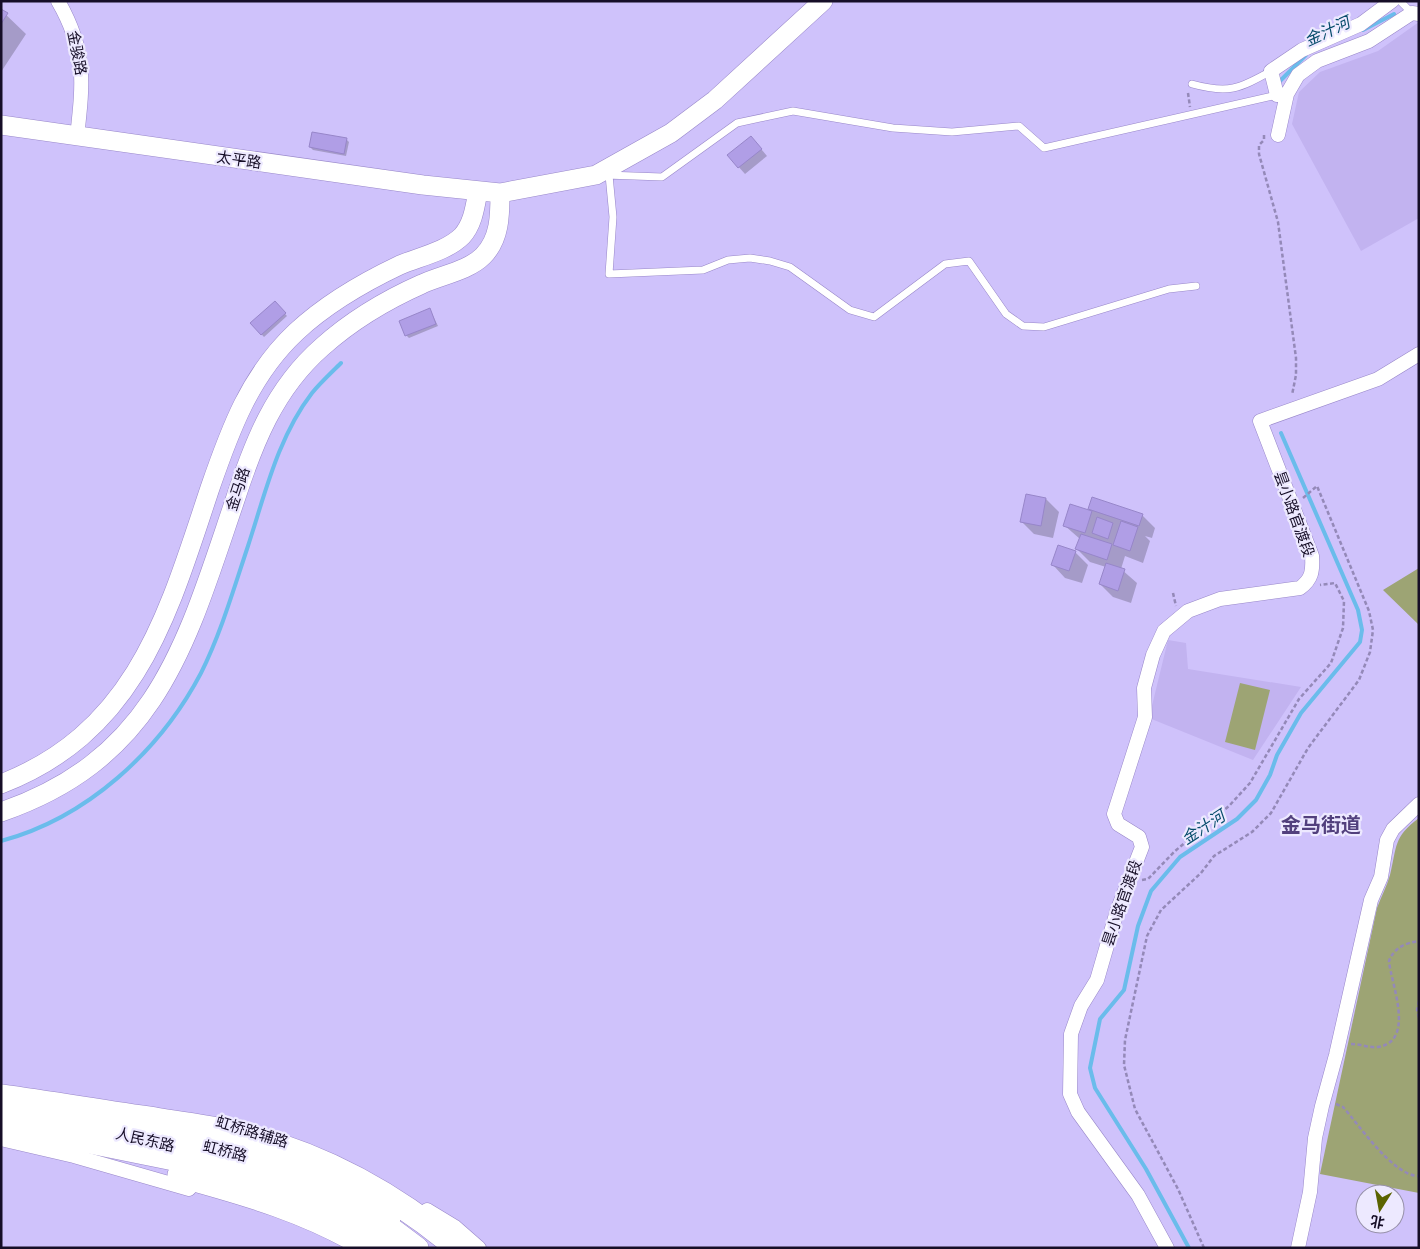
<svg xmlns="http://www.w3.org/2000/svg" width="1420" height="1249" viewBox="0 0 1420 1249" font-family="'DM Sans','Noto Sans SC',sans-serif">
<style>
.built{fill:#c2b3f0}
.green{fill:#9da474}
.shadow{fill:#0003}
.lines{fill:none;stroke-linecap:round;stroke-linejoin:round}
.stream{stroke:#6abceb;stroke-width:4}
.building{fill:#b09ee6;stroke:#9786c9}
.lane-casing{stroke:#9887c9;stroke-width:8}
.street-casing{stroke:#9887c9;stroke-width:15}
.secondary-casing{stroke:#9887c9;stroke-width:20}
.primary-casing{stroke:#9887c9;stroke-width:22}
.highway-casing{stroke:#9887c9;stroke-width:26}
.path{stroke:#9489b8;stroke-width:2.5;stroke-dasharray:4 2.5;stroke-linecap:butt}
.lane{stroke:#fff;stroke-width:7}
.street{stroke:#fff;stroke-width:14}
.secondary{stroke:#fff;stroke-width:19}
.primary{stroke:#fff;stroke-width:21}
.highway{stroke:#fff;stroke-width:25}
.labels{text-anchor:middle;stroke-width:4.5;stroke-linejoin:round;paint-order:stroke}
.street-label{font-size:15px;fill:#160e27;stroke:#ede9ff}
.water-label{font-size:16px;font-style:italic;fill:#064c6b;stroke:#ede9ff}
.district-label{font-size:20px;font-weight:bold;fill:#52407d;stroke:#ede9ff}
</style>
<rect width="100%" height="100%" fill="#cfc2fb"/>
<path class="built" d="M1419,22V218L1361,251L1292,124L1299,92L1320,72L1378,51Z
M1168,640L1186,643L1188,669L1301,687L1253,760L1149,718Z"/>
<path class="green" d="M1419,568V625L1383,590Z
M1240,683L1270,690L1255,750L1225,742Z
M1419,818V1193L1320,1174L1377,908C1381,897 1387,886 1390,875C1397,847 1393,837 1419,818Z"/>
<path class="shadow" d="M1,10L26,34L1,72Z
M346,139L349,142L346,156L313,150L310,147Z
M757,144L767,156L745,174L729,156Z
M275,303L287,316L264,337L252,324Z
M430,310L438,326L409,338L406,335Z
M1027,495L1046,499L1059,512L1053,538L1034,534L1022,522Z
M1093,498L1142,515L1155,528L1152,538L1145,536L1150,541L1143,563L1125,556L1121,569L1137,583L1131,603L1113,597L1100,584L1106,567L1090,562L1077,549L1080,539L1064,525L1088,512Z
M1075,552L1088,565L1082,583L1065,578L1053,565Z"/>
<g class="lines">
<path class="stream" d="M1363,30L1394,14
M1279,82L1306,55
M1,841C87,818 160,751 201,673C221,633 234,588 248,546C265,494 278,437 312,393C320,383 331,373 341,363
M1189,1248L1146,1169L1095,1088L1090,1068L1100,1019L1124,990L1138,926L1151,891L1180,857L1237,819L1256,800L1270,775L1277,755L1301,713L1360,642L1362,630L1358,610L1281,433"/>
</g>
<path class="building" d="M1,9L8,13L1,24Z
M312,132L347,138L344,154L309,147Z
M751,136L762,149L738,168L727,155Z
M275,301L286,313L261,335L250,323Z
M430,308L436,324L405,336L399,321Z
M1026,494L1046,498L1041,526L1020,522Z
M1092,497L1143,514L1139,526L1088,509Z
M1070,504L1092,511L1085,533L1063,526Z
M1097,517L1113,523L1108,539L1092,533Z
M1121,521L1138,527L1130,551L1113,545Z
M1081,534L1112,544L1107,560L1075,549Z
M1058,545L1076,551L1069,571L1051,565Z
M1106,563L1125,569L1118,591L1099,584Z"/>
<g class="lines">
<defs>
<path id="lane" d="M1400,1L1412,13
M1192,84C1228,94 1239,89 1271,71
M606,175L662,177L737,123L793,111L893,128L952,132L1019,126L1044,148L1277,95
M609,175L613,217L609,274L703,270L728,260L750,258L770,261L790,267L850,310L874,317L945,264L969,261L1006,314L1023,326L1044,327L1169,289L1196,286"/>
<path id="street" d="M58,1C87,51 83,83 77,137
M1287,94L1277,95L1271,71L1302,50L1361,24L1392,1
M1278,135L1287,94L1298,75L1317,61L1369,41L1412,13L1419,14
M1,1139L74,1156L189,1189
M427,1210L455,1227L479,1248
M1167,1248L1138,1195L1078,1112L1070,1094L1071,1034L1081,1006L1097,980L1117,911L1142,847L1139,837L1118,824L1114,814L1145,717L1144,688L1153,655L1164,631L1188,611L1220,599L1300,588C1312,579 1313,571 1312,556L1260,421L1378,379L1419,354
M1298,1248L1310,1192L1315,1138L1322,1106L1336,1055L1371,900L1381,877L1387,840L1393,829L1419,804"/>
<path id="secondary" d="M1,125L423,185L500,193L596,175L671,133L715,100L823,1
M1,784C137,731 168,614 210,488C230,430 250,375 296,332C327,303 362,283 400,265C419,257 447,251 462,236C473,224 475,207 478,191
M1,812C157,758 186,644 234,503C253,444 274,389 322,347C351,321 386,300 422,284C441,275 468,271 483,256C500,239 500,215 500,193"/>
<path id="primary" d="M8,1108L163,1144
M247,1173L311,1195L342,1210
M390,1227L418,1248"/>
<path id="highway" d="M1,1097C53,1104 104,1113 155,1120C185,1125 216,1128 245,1136C324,1156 396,1196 458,1248
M1,1123L233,1170L263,1179
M173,1139C244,1154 328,1175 388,1217
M180,1175C246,1193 310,1211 370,1248
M326,1203L379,1232L402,1248"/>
</defs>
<use href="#lane" class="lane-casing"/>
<use href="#street" class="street-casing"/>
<use href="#secondary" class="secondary-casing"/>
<use href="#primary" class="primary-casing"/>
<use href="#highway" class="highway-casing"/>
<path class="path" d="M1188,93L1190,107
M1264,135V140L1259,145V154L1278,222L1296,358V375L1292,395
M1173,593L1176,606
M1142,880L1148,879L1175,851L1229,806L1250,783L1299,699L1331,663L1343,628L1344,601L1335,583L1320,585
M1419,1001L1417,1010L1419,1018
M1351,1044C1360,1044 1369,1048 1378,1047C1416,1041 1391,984 1389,961C1394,948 1405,943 1419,941
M1336,1104L1343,1107C1360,1126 1393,1176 1419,1176
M1204,1248L1178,1189L1135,1109L1124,1065L1125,1040L1147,936L1161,910L1201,873L1214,856L1252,832L1271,813L1308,748L1359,680L1370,652L1373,630L1369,611L1317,486L1303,498"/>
<use href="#lane" class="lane"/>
<use href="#street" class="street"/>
<use href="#secondary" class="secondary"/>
<use href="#primary" class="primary"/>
<use href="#highway" class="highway"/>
</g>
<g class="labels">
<g class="street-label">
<text transform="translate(77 53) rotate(79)" y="5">金骏路</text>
<text transform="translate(239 160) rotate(8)" y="5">太平路</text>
<text transform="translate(238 489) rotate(-72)" y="5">金马路</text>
<text transform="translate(1294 514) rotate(70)" y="5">昙小路官渡段</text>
<text transform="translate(1122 903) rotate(-71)" y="5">昙小路官渡段</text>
<text transform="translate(252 1132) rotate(17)" y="5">虹桥路辅路</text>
<text transform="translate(145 1140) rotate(13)" y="5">人民东路</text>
<text transform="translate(225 1151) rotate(14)" y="5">虹桥路</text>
</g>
<g class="water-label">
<text transform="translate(1327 31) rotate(-25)" y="6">金汁河</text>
<text transform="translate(1203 827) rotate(-33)" y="6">金汁河</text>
</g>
<g class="district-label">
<text x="1321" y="832">金马街道</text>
</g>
</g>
<rect width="1420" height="1249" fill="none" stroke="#160e27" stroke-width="5"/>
<g transform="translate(1380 1209) rotate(191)"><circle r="24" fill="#ede9ff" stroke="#9791a9"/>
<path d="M0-4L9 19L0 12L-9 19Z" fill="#5b6301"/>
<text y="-8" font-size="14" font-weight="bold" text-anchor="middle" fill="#160e27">北</text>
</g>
</svg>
